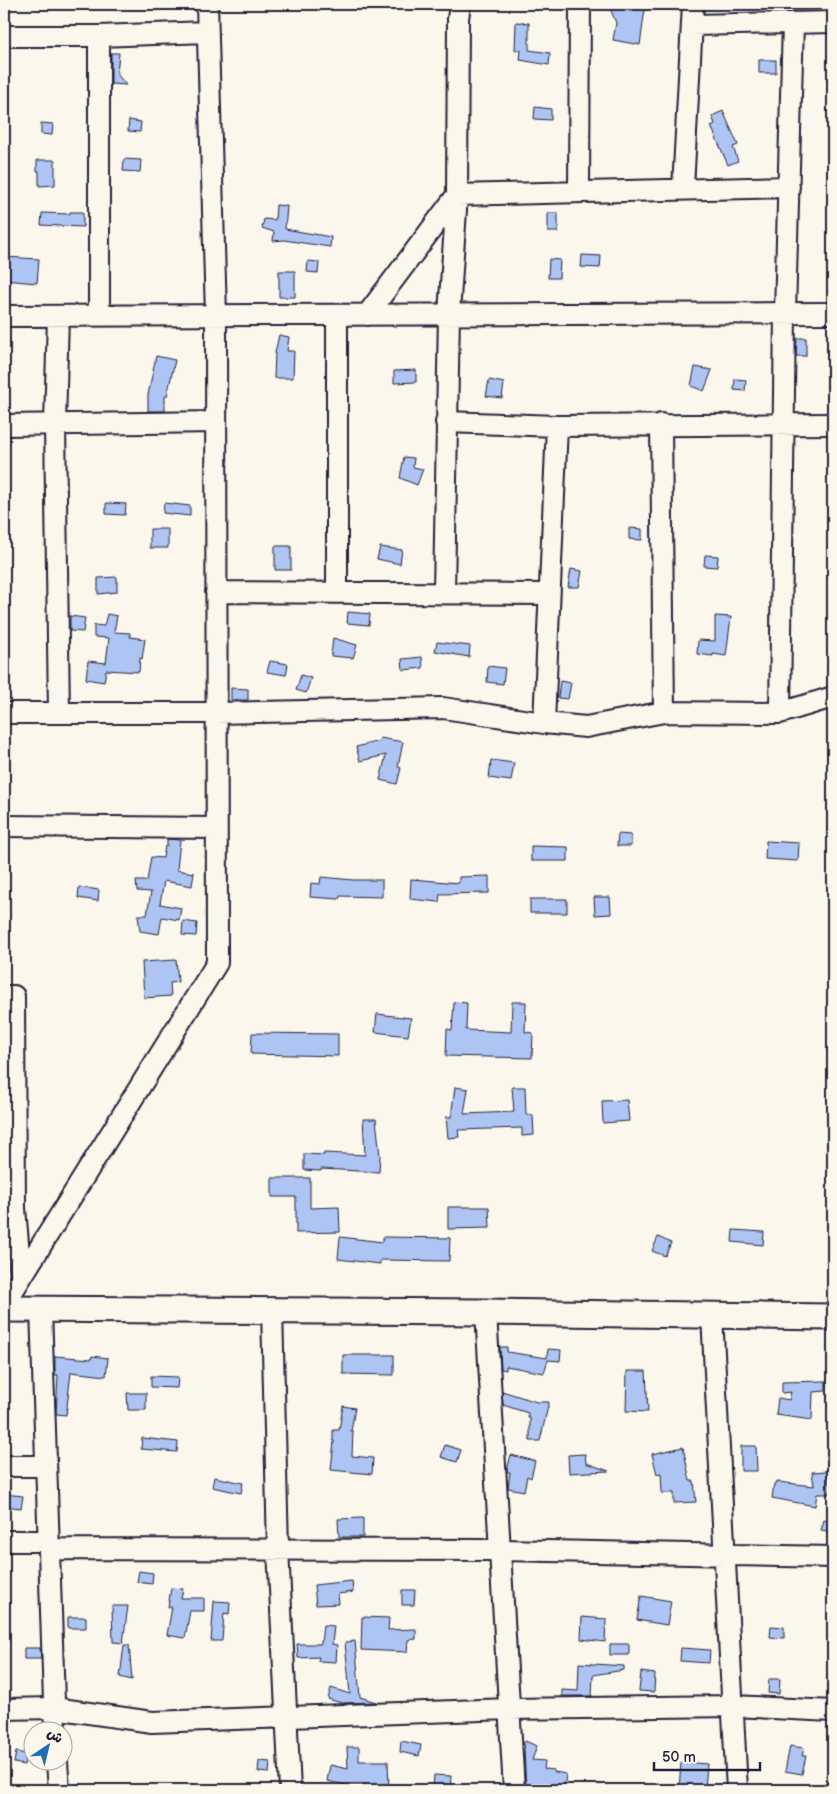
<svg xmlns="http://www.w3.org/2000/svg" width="837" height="1794" viewBox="0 0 837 1794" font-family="'Balsamiq Sans','Playpen Sans Arabic',sans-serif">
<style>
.building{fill:#aec5f4;stroke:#22223b}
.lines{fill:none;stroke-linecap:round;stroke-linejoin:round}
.minor-casing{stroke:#22223b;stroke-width:24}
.major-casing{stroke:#22223b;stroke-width:29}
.minor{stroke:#fbf7ec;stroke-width:20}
.major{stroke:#fbf7ec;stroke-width:25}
</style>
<rect width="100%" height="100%" fill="#fbf7ec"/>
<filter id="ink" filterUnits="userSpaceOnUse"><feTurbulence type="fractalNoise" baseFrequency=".02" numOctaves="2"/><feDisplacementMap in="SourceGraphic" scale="10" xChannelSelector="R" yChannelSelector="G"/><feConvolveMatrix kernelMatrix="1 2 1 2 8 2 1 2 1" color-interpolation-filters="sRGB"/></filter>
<g filter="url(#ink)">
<path class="building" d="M618,5L645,9L640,45L613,40L616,23L610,8Z
M516,22L529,23V50L550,53L549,65L520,60L521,50H515Z
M111,53H119L117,74L126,85L111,84Z
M759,60H776V73H759Z
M535,107L551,109V120L534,119Z
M723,111L738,145L733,147L738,161L728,165L711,126L715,124L712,116Z
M129,120L141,122L140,132L128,131Z
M41,123L53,124L52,135L41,134Z
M124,159L141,160L140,172L123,171Z
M37,160H55V185L39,186V171H37Z
M276,205L287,206L285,229L331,237L330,247L284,240L273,241L274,232L262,228L264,219L275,220Z
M70,212H83V227L41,225L42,213L70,214Z
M548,213H558V232H548Z
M582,255L601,256L600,268L581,267Z
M4,257L39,259L37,283L4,280Z
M549,259L560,260L559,278H548Z
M308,261L319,262L318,273L307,272Z
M279,271H295V297H279Z
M279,335L289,337L287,351H294L293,378H274L275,353Z
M797,338H806V356H796Z
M156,356L175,360L167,396H165V411H148V395Z
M695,367L712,370L704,391L691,386Z
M416,370V382L394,383V371Z
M735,379L746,380L745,391L734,390Z
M489,380L504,383L502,398L486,396Z
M404,457L414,458L413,467L423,469L417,485L400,478Z
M106,503L126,504L125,515L106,514Z
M164,503L190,506V516L163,513Z
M629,528L642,529V540L629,539Z
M150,529H168V548H150Z
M275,546H291V570H275Z
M380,547L402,550L400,564L377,559Z
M705,555L718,556L717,567L704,566Z
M571,569L582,571L579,587H568Z
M117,577V592L98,594V578Z
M348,612L370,614L369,625L347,623Z
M107,614L117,616L114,632L130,633V637L145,639L142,659L140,658L139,672L106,670L104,682L86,679L88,661L106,663L109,638L94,637V625L104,626Z
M70,616L85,618L83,632L70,631Z
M715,616L731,617L726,656L713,654V656L697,654L698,640L715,641Z
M333,638L357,645L353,658L331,656Z
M437,642L470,646L469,657L435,651Z
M422,657L423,668L403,670L402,659Z
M270,661L288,664L286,675L267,672Z
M488,666L505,668L503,684L487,682Z
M301,675L311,678L306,693L296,690Z
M560,681L571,683L568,699L558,698Z
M231,688L248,689V700H231Z
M380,738L403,742L398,767L401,768L397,784L380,780L386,755L360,761L356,747L379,741Z
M491,760L514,763L511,781L489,778Z
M618,834L631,835V846H617Z
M167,839L180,840L177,870L194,873L192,886L164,881L160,904L181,908L179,920L162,917L159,934L140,931L138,915H147L151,892L137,891L136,881H147L151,857L163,858L165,846H167Z
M766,841L799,843L798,861L765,859Z
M531,846L568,847V861H531Z
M489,876V893L440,894L439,902L410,899L411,879L459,883V877Z
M321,877L353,880H382V897L340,896L339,899L310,897L311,883L320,884Z
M79,887L99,890L98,901L78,898Z
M594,897H610L611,914L595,915Z
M530,899H567V913H530Z
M183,921L197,923L196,936L182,935Z
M176,960L178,982L170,983L171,996L144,998L142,962Z
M454,1002L467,1003L466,1030L511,1032L512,1002H526L525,1032L533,1033L532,1058L446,1056L447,1029L452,1030Z
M377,1014L411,1018L408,1036L375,1032Z
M252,1033L338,1034V1056L251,1054Z
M455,1087L468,1089L464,1114L514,1112L512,1087H525L526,1115H533L534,1135L522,1136V1128L458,1130L459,1137L448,1138L446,1117H451Z
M627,1100L629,1121L603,1123L602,1101Z
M363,1119H376L380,1156L379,1172L321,1169V1171L304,1170V1154L324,1155V1153L365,1155Z
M272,1178H310V1208L339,1207L340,1232L296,1233V1197H272Z
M448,1207H489L490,1228L448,1229Z
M733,1230L764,1232L763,1245L732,1242Z
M340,1237L383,1242V1237L450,1238L449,1261L380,1260V1264L338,1259Z
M658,1237L671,1243L665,1256L652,1251Z
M500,1347H507V1352L547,1358L548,1349L561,1350L560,1361L548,1360L544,1373L506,1366V1370L501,1369Z
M343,1355H394V1375L343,1374Z
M55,1356L91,1359L92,1356L108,1358L106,1376L71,1372L66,1415L56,1414L58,1375H55Z
M627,1371H646L648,1412L626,1411Z
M151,1376L178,1377L177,1388L151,1387Z
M826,1381V1391L813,1392L812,1420L776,1415L778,1398L789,1400L791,1392L782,1393V1382Z
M502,1391L537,1402H549L540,1441H530V1418H528V1413L503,1405Z
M127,1393H146V1410H128Z
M343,1406L355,1408L351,1431H353L352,1456L373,1458L372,1474L331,1470L334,1441H333V1430H339Z
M142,1438L178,1442L177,1452L141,1449Z
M445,1445L461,1450L457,1462L441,1457Z
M741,1446H756L757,1471H741Z
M683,1447L690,1481H694L696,1502L674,1503V1493H662L661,1473L657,1474L652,1454Z
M585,1454L586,1463L609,1471L569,1473L568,1455Z
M511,1455L535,1461L531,1478L527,1476L524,1491L508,1488L510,1472H507V1470Z
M828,1471L829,1494H817L815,1506L772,1498L774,1484H777V1482L814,1486L812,1472Z
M214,1477L243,1483L241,1493L212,1487Z
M4,1494L23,1496L21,1508L4,1506Z
M363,1518V1537H339L338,1519Z
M824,1520L833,1522V1532L821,1530Z
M139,1571L153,1573L152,1584L137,1582Z
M352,1581L353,1592L338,1594L339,1604L316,1605L314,1585Z
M171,1588L183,1589L181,1598H204V1611H190L185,1638L167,1635L172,1607H168Z
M402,1590H415L414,1605H402Z
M641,1596L671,1601L667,1625L637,1620Z
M214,1601L230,1602L229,1614L224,1613L222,1641H211Z
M112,1606H128L123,1643L113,1642Z
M68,1617H86V1628H68Z
M362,1617L389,1618L388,1630L416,1629V1639L408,1640L407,1652L361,1650Z
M582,1617L606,1619L605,1642L581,1639Z
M323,1625L334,1626L332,1644L337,1645L336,1662L318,1661L319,1657L298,1658L297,1644H321Z
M771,1626L784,1627V1638L770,1637Z
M355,1641L360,1697L376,1702L342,1703L328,1699L331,1688L350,1694L345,1642Z
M610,1644H629V1655H610Z
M124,1645H129L132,1680L120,1677Z
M24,1648H40L41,1659H24Z
M681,1648L710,1650L709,1663L680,1661Z
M579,1663L624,1666V1670L593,1675L592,1696H562V1690L578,1691Z
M641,1672L655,1674L654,1692L639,1691Z
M769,1679H780L779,1694L768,1693Z
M401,1741L421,1745L419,1756L400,1752Z
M525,1741L537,1746L532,1760L545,1761L544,1769L554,1770V1772L566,1774L564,1790L543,1788L542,1790H526L524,1750Z
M790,1746L804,1748L802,1756H806L802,1774L785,1771Z
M347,1747H359V1761H388L389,1790H367L366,1786H350L327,1781L330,1765L348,1769Z
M16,1752L26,1754L24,1765L14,1763Z
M259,1761L270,1762L269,1773L258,1772Z
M681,1762L707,1764L705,1790H679Z
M434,1775L451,1776L450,1790H433Z"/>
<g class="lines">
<defs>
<path id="minor" d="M693,25L833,22
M4,36H99L207,32
M99,36V315
M683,188L693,4
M579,191L580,4
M337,315V592
M367,315L457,195L458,19L460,4
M4,316L833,313
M58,316L55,424L59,713
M446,422L557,426L833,424
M661,424L664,712
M4,425L216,422
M216,592L549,594
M444,593L449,314L457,195L789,187
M4,713H216L443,708L544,723L586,727L664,712L780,713L833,697
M780,713L785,313L793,23
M544,723L557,426
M4,826L216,828
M4,996H14L15,1208L21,1278
M4,1305L217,963L216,315L207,4
M41,1309L55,1732
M272,1310L278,1549L290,1790
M486,1312L514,1790
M712,1315L737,1790
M4,1466H46
M4,1541H49
M49,1549L500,1550L833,1557
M4,1709L54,1708L152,1722L509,1709L733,1706L833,1711
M57,1762L59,1790"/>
<path id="major" d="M4,1309L486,1312L833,1317"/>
</defs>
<use href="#minor" class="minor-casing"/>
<use href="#major" class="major-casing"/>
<use href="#minor" class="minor"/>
<use href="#major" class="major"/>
</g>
</g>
<rect width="837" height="1794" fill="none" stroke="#fbf7ec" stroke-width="20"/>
<rect x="10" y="10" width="817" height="1774" fill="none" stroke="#22223b" stroke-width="2" filter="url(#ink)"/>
<g transform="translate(48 1746) rotate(35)"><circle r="24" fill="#fbf7ec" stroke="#a4a2a5"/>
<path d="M0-4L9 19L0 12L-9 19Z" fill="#1f6fb2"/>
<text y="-8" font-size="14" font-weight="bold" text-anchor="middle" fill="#22223b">ش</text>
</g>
<path d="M654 1762v8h106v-8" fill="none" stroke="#22223b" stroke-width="2.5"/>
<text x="662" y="1762" font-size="15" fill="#22223b" stroke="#fbf7ec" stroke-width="4" paint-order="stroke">50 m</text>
</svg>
